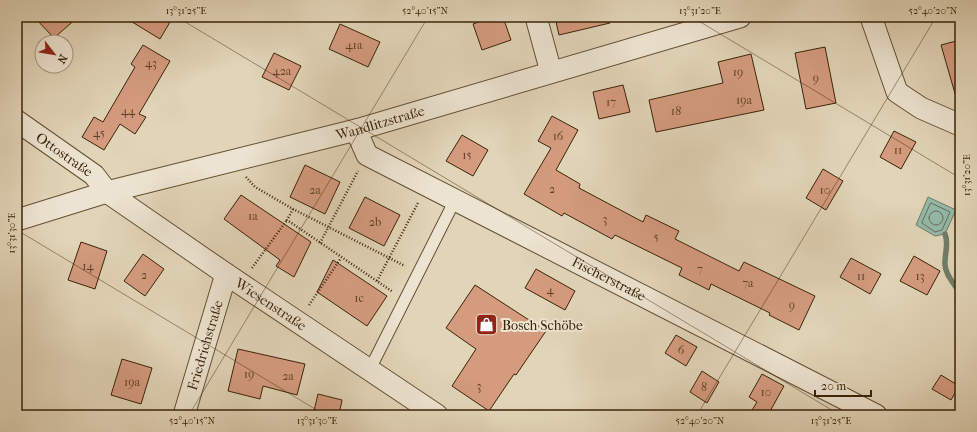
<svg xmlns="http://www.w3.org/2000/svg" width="977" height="432" viewBox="0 0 977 432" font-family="'IM FELL French Canon',serif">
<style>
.water{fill:#95b9a9;stroke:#717d68}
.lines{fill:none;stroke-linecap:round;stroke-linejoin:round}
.shore{stroke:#686e58;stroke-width:1}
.stream{stroke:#717d68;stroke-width:5.5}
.building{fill:#d49b7f;stroke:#3a2307}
.lane-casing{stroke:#644f33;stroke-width:13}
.street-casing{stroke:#644f33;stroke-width:23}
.path{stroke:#3a2307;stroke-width:2.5;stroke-dasharray:1 2;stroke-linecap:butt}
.lane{stroke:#ece3d0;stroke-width:11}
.street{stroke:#ece3d0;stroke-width:21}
.ticks{fill:none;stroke:#3a2307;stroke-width:1;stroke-opacity:0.45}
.labels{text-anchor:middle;stroke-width:4;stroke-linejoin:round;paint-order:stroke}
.number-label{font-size:12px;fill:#604125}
.street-label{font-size:14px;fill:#3a2307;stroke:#ece3d0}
.poi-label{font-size:14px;fill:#3a2307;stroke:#ece3d0;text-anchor:start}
.neatline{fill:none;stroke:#3a2307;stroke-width:1.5}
.ticks-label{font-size:10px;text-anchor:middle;fill:#3a2307}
</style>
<rect width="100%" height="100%" fill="#e1d4b7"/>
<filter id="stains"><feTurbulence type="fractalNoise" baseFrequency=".005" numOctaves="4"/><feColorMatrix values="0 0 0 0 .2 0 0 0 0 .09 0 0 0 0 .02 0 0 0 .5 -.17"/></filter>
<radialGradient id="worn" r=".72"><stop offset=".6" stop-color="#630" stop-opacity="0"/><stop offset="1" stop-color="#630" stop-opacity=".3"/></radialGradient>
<path class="water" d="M928,197L956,210L945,234L935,236L916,225Z"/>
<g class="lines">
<path class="shore" d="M931,203L950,212L942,230L935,232L922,223Z
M929 218a7 7 0 1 1 14 0a7 7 0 1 1-14 0Z"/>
<path class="stream" d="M945,234C949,244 945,251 945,262C944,272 952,281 958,290"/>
</g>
<path class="building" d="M34,17H78L54,38Z
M124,17H173L160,39Z
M493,17H503L511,40L482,50L473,24Z
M555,17H609L610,23L559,35Z
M340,24L380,42L368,67L329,49Z
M960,40V96L956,97L941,45Z
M143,45L170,61L139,114L146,117L135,134L120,124L104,150L82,137L94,117L103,122L135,67L131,64Z
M825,47L836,103L806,109L795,53Z
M274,53L301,66L289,90L262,77Z
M751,54L764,110L656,132L649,100L723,83L718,62Z
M623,85L630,112L599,119L593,92Z
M552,116L578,130L556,170L580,184L579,188L643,222L646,215L679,231L675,239L739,271L744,262L815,296L799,330L769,315L770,313L711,284L709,290L679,275L682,268L615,235L612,239L564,213L562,216L524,194L551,148L538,141Z
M894,131L916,142L901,169L880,157Z
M462,135L488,150L473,176L446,161Z
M305,165L340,182L325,214L290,197Z
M823,169L843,181L826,210L806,198Z
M241,195L311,242L294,277L276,266L280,260L224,219Z
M365,197L400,215L384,246L349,228Z
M81,242L107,251L95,289L68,280Z
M143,254L164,269L145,296L124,281Z
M914,256L940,271L927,295L900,281Z
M851,258L881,274L870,294L840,277Z
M333,260L387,296L367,326L317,292Z
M536,269L575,291L565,310L525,288Z
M475,285L546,331L516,375L514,374L489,411L452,386L476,349L446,328Z
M676,335L697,347L686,366L665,353Z
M238,349L305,364L297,395L263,386L260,399L228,391Z
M122,359L152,368L141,404L111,395Z
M702,371L719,382L707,403L690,392Z
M762,374L784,386L768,415H749L757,402L749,397Z
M941,375L959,386L951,400L932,389Z
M318,394L342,400L339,415H313Z"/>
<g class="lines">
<defs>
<path id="lane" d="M370,369L455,200"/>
<g id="street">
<path d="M536,17L551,72"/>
<path d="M871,17L897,92L921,108L960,125"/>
<path id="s1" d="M17,121L94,175L107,192L226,274L437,415"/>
<path id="s2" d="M356,130L367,155L876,415"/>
<path id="s3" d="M17,220L107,192L356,130L740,17"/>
<path id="s4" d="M184,415L226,274"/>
</g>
</defs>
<use href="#lane" class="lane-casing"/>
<use href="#street" class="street-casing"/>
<path class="path" d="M246,177L255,187L293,209L405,266
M293,209L287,220L393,292
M320,243L358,171
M252,268L287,220
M377,281L418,203
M309,305L341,258"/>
<use href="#lane" class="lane"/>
<use href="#street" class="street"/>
</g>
<path class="ticks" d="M177,17L840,415M692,17L960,178M17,230L325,415M189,415L428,17M697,415L936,17"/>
<defs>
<symbol id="shop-square" viewBox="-11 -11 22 22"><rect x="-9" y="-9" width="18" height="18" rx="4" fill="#8f2418" stroke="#ece3d0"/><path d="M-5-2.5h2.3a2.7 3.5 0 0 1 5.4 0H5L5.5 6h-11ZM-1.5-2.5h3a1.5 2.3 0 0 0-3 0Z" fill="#fff"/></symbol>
</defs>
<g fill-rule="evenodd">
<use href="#shop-square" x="474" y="312" width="25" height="25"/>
</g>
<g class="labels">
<g class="number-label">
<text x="354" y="49">41a</text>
<text x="151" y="67">43</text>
<text x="282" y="75">42a</text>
<text x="738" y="76">19</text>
<text x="816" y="82">9</text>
<text x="744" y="104">19a</text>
<text x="611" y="106">17</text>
<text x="128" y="115">44</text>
<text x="676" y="115">18</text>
<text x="99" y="137">45</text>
<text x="558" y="140">16</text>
<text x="898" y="154">11</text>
<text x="467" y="159">15</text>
<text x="552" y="193">2</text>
<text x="315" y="194">2a</text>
<text x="825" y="194">10</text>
<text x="253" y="220">1a</text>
<text x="605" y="223">3</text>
<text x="375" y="226">2b</text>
<text x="656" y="241">5</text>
<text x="88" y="270">14</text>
<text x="700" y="273">7</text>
<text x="144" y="279">2</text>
<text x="861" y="280">11</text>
<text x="920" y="280">13</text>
<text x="748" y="287">7a</text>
<text x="550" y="294">4</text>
<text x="359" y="302">1c</text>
<text x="792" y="309">9</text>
<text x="681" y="354">6</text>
<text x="249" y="378">19</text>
<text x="288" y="380">2a</text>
<text x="132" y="386">19a</text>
<text x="479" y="390">3</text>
<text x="704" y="391">8</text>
<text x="766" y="396">10</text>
</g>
<g class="street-label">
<text dy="5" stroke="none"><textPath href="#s3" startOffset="376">Wandlitzstraße</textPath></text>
<text dy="5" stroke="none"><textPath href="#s1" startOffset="58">Ottostraße</textPath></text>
<text dy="5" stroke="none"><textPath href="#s2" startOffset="299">Fischerstraße</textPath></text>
<text dy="5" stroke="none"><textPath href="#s1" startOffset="314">Wiesenstraße</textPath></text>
<text dy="5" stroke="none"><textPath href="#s4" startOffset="73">Friedrichstraße</textPath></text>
</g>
<g class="poi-label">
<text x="502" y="330">Bosch Schöbe</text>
</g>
</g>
<rect width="977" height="432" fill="none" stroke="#e1d4b7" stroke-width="44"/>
<g transform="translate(54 54) rotate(121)"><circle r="19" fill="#ece3d0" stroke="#a59680"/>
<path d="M0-3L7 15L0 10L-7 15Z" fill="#8f2418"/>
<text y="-6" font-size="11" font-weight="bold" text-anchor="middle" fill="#3a2307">N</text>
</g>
<path d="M815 390v6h56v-6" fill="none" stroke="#3a2307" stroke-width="2"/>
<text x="821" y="390" font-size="12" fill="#3a2307" stroke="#ece3d0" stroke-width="3" paint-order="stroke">20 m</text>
<rect x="22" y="22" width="933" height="388" class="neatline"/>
<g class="ticks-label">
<text x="186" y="14">13°31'25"E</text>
<text x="425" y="14">52°40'15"N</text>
<text x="700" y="14">13°31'20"E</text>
<text x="933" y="14">52°40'20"N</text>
<text transform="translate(966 175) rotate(-90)" y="4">13°31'20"E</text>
<text transform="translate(11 233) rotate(-90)" y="4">13°31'30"E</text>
<text x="192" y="424">52°40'15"N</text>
<text x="317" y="424">13°31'30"E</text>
<text x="700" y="424">52°40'20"N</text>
<text x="831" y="424">13°31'25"E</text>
</g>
<rect width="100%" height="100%" filter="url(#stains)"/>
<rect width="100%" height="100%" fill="url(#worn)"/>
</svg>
